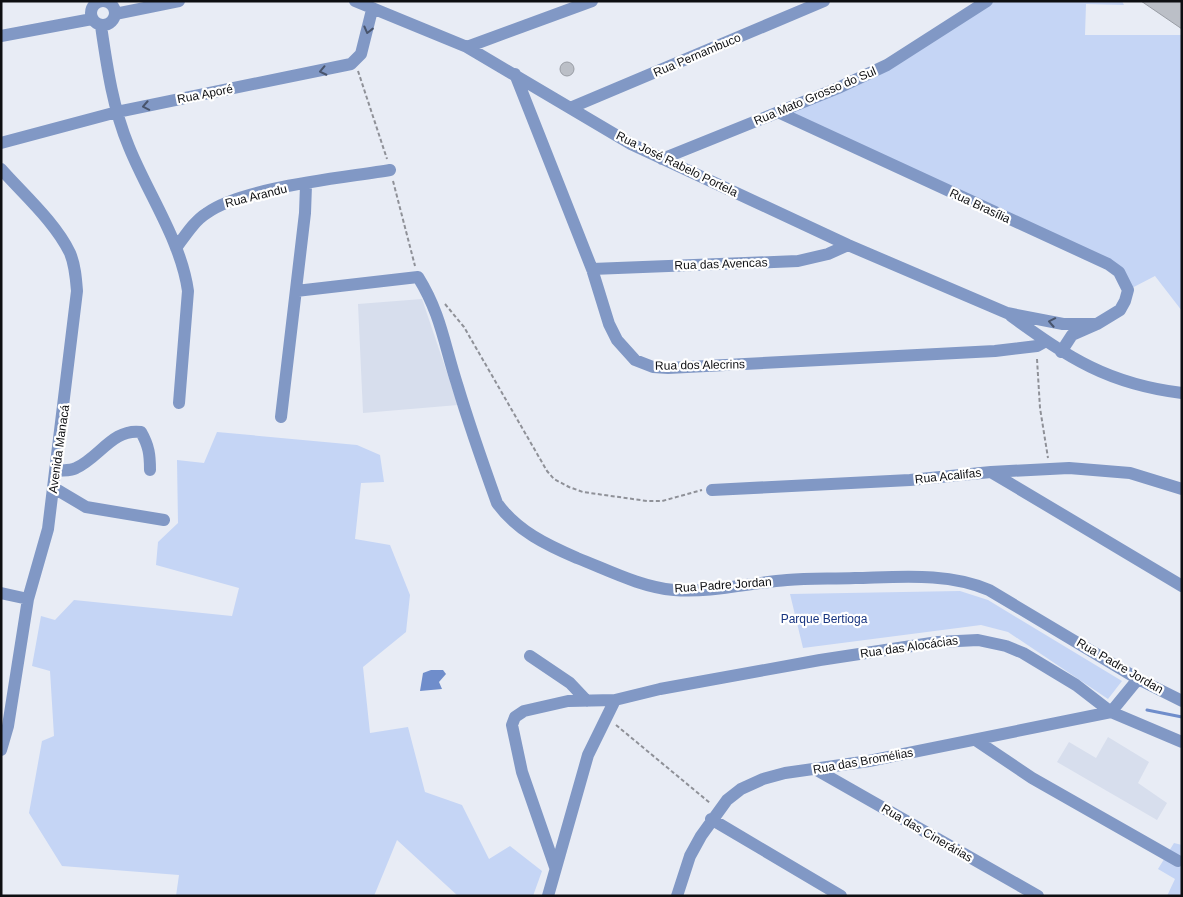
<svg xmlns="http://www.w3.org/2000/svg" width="1183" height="897" viewBox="0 0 1183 897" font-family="Helvetica,sans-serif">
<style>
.built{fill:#d7deed}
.green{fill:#c5d5f5}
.water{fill:#6f8dcb}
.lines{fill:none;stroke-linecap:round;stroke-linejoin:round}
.stream{stroke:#6f8dcb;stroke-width:3}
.building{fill:#bbbfc7;stroke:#999da5}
.path{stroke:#8f9198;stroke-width:2;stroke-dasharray:4 2.5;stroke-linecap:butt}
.minor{stroke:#8198c5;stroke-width:12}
.oneway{stroke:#48546c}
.labels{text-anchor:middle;stroke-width:4.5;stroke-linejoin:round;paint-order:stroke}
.street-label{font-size:12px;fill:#0e0f12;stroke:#fff}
.park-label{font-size:12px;fill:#193681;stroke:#fff}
</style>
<rect width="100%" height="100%" fill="#e8ecf5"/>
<path class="built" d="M422,299L458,405L363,413L358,304Z
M1108,737L1149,762L1138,783L1167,803L1157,820L1057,762L1069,742L1096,758Z"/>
<path class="green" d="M987,1H1122L1124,5L1086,4L1085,35H1182V311L1155,276L1128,290L1108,264L778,112L831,91Z
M217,432L357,445L380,455L384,482L361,483L355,539L390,545L410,595L406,632L363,667L370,733L408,727L425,792L462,805L489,859L510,846L542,871L533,896H458L397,840L374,896H176L179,875L62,866L29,813L42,741L54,736L50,671L32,666L41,616L55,620L74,600L232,616L239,588L156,565L158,542L178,523L177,460L204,463Z
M960,591L988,600L1122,681L1108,699L1008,632L981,625L803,648L790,594Z
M1174,843L1182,845V896H1167L1175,879L1158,869Z"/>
<path class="water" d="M431,670H443L446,674L439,682L442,689L420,691L423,673Z"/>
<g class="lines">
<path class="stream" d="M1147,710L1182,717"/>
</g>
<path class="building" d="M1141,1H1182V29Z
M560 69a7 7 0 1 1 14 0a7 7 0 1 1-14 0Z"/>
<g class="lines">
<path class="path" d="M358,71L387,159
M393,181L415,266
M445,304L464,327L547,471L554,479L569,487L583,492L647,501H662L702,490
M1037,359L1040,408L1048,458
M616,725L710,803"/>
<path class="minor" d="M91 13a12 12 0 1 1 24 0a12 12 0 1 1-24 0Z
M355,1L467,47L631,144L848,245L1007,313L1063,324H1097
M115,14L179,1
M101,26C107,67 113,109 129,147C148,194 181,241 188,291L179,403
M1,36L92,19
M467,47L592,1
M515,74L592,269L609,324L617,340L635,360L653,367L668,368L995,351L1037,346L1046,341
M570,108L824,1
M778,112L1108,264L1119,272L1128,290L1125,301L1120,310L1097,324L1072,335L1061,352
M1,143L117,112L351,64L361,54L372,10
M662,159L838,88L887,65L987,1
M1,169C24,195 55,222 70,253C75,265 76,278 77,291L48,529L28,599L8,726L1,750
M176,248C185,236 194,221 207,213C243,187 343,178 390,170
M592,269L798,261L828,254L848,245
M296,291L418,277C441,314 444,344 457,384C469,424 483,464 497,503C517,531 547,545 577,558C608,570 640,587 674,590C711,593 749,583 787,580C809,578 832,579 855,578C899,577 948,572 989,590L1138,679L1182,701
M1011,316C1069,358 1108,384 1182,393
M281,417L305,213L306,185
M56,471C62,470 71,471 76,468C99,458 113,428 141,432C149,446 150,455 150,470
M991,472L1182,586
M54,488L86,507L164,520
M712,490L910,480L991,472L1069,468L1130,473L1182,489
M1,593L28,599
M530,656L570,683L587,701
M977,741L1032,778L1178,861
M815,769L1038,896
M711,819L841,896
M555,867L522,772L512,725L515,717L524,711L568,701L615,700L660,689L820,660L938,642L978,640L1006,646L1023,653L1076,685L1111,712L1182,742
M548,896L588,755L615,700
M677,896L690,856L701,836L727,800L741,789L763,779L785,773L869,761L1111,712L1138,679"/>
</g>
<defs><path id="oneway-chevron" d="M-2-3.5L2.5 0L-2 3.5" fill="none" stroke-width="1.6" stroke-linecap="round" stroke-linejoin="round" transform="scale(1.25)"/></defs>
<g class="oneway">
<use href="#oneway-chevron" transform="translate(368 30) rotate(104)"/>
<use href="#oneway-chevron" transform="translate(323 71) rotate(168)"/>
<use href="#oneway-chevron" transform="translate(146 106) rotate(169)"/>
<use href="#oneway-chevron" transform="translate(1052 322) rotate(-169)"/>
</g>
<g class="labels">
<g class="street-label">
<text transform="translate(697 55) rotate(-23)" y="4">Rua Pernambuco</text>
<text transform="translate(205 94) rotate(-11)" y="4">Rua Aporé</text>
<text transform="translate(815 96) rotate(-23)" y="4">Rua Mato Grosso do Sul</text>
<text transform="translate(677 164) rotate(26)" y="4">Rua José Rabelo Portela</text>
<text transform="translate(256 196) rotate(-14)" y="4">Rua Arandu</text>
<text transform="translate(980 206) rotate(25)" y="4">Rua Brasília</text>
<text transform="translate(721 264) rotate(-2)" y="4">Rua das Avencas</text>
<text transform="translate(700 365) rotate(-1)" y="4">Rua dos Alecrins</text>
<text transform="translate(59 449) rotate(-82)" y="4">Avenida Manacá</text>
<text transform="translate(948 476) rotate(-6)" y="4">Rua Acalifas</text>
<text transform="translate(723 585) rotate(-4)" y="4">Rua Padre Jordan</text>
<text transform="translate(909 647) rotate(-8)" y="4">Rua das Alocácias</text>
<text transform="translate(1120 666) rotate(30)" y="4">Rua Padre Jordan</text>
<text transform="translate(863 761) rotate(-10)" y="4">Rua das Bromélias</text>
<text transform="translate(927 833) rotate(30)" y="4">Rua das Cinerárias</text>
</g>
<g class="park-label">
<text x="824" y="623">Parque Bertioga</text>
</g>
</g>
<rect width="1183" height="897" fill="none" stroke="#0e0f12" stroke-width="5"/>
</svg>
